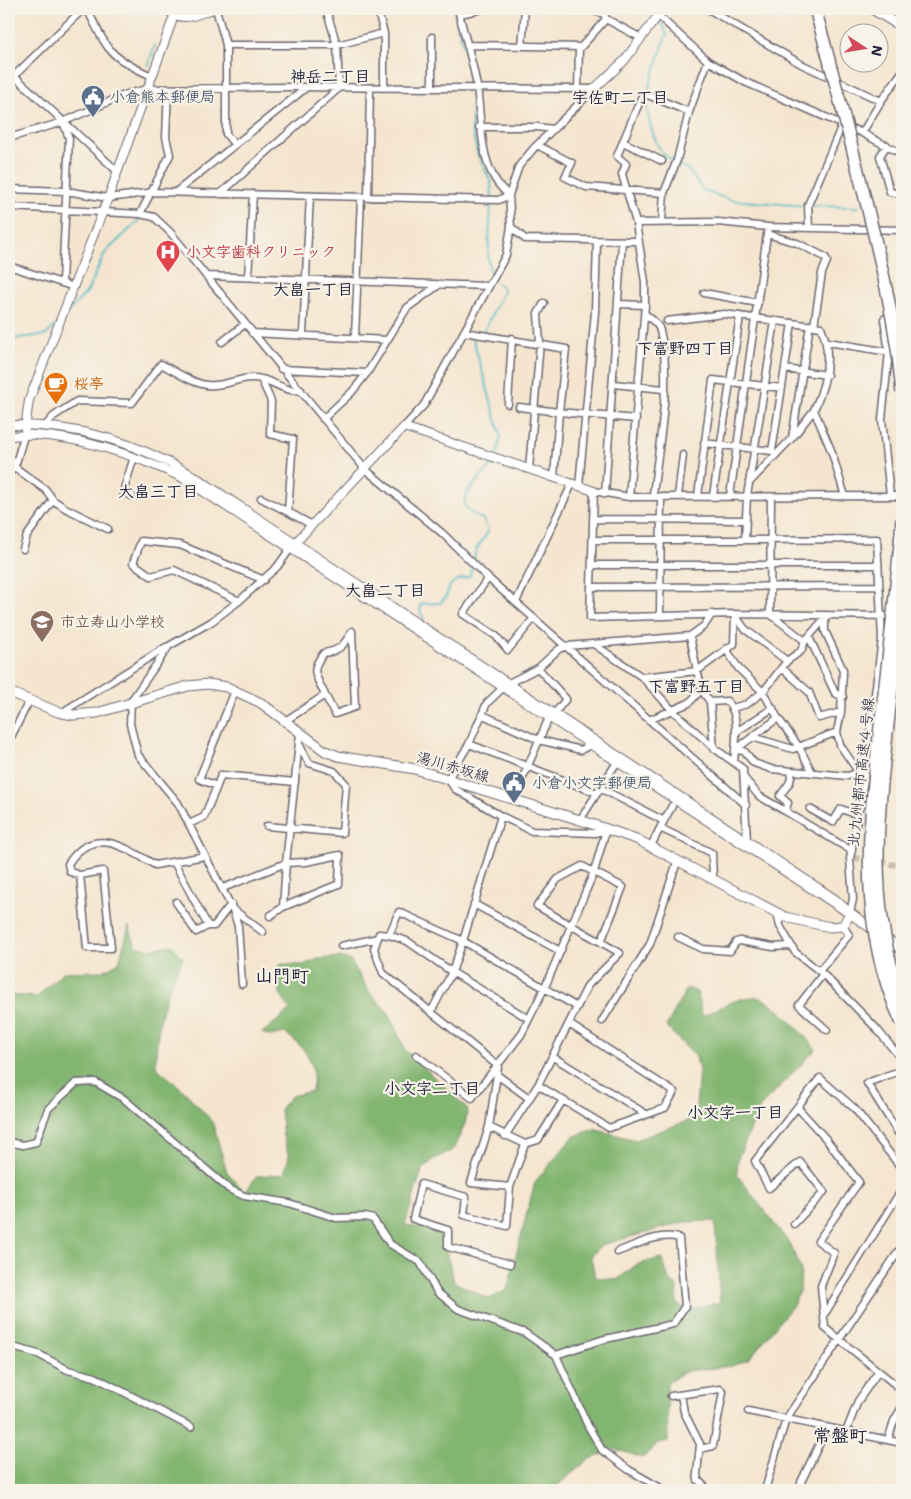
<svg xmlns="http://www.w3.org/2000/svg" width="911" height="1499" viewBox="0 0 911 1499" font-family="Mali,'Klee One',sans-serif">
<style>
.forest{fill:#81b570;stroke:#526c56;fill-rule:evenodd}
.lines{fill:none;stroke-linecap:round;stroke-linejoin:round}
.stream{stroke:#4ebcc4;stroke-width:2}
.minor-tunnel{stroke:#cbbeb1;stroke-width:6;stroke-dasharray:6 3;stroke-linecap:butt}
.minor-casing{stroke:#6c666f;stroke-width:9}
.tertiary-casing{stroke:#6c666f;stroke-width:10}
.secondary-casing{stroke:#6c666f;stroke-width:11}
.minor{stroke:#fff;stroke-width:6}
.tertiary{stroke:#fff;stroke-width:8}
.secondary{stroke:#fff;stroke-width:9}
.motorway-bridge-casing{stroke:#6c666f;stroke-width:14;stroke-linecap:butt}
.motorway-bridge{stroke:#fff;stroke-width:11}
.labels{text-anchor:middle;stroke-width:4.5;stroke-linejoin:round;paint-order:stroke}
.service-label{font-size:15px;font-weight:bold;fill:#4e5e75;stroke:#f7f3e8;text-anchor:start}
.health-label{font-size:15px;font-weight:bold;fill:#be3a42;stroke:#f7f3e8;text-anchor:start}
.food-label{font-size:15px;font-weight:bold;fill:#c56008;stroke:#f7f3e8;text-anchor:start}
.education-label{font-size:15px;font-weight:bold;fill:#785e54;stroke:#f7f3e8;text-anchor:start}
.street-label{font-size:15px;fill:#22223b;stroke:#f7f3e8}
.neighbourhood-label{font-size:16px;font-weight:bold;fill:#22223b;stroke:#f7f3e8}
.quarter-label{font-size:18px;font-weight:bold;fill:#22223b;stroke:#f7f3e8}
</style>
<rect width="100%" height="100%" fill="#f7f3e8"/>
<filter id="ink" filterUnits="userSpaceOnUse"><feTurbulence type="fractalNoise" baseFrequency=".02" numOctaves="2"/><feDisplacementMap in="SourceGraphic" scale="10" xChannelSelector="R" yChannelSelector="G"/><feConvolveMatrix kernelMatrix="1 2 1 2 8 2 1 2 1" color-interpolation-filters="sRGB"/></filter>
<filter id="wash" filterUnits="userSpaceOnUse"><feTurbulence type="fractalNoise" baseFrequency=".0096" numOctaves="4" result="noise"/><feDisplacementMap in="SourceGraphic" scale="20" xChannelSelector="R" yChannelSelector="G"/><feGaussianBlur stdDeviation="1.12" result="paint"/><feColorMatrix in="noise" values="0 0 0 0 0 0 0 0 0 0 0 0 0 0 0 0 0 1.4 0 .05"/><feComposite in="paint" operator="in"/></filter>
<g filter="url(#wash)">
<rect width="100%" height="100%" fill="#f5e5cf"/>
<path class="forest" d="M129,926L136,946L149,949L172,945L183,958C164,998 156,1023 156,1067L182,1089L212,1121L227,1172L245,1192L257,1176L284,1174L289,1157L283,1136L280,1109L291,1096L312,1091C317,1063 307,1049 285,1033L270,1036L262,1033L290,1010C278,992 275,985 280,964L303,965L318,959L341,957L351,961L370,993L389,1013L405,1050L468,1109L465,1124L453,1150L434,1159L422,1170L405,1225L441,1231L454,1282L489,1299L507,1290L535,1182L573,1137L593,1129L636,1140L695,1118L699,1070L696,1057L666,1027L687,988L697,992L702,1016C718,1009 737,997 754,997C772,996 804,1036 816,1049L761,1106L738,1158L737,1175L789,1243L801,1269L800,1289L793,1305L749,1359L732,1366L686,1371L667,1383L668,1441L658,1443L643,1458L615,1449L588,1460L552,1490H9V995L37,997L63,972L103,971L119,962ZM715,1221L720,1302L689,1310L677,1304V1286L670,1281L661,1258L636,1265L617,1280L595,1277L591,1257L601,1245L685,1222Z"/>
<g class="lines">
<path class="stream" d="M454,9L472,80V130L478,155L491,182L492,198
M148,66L155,45
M647,93L667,34L662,23
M646,98C648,119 653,153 674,161
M678,164L689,171L704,191L731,200L806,206L859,207
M491,277L488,257L491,203
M67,313L87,292L105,253L137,222L149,202
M483,333L503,292V288L497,283
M472,336L501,436L497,456
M9,339L46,335L55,326
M474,560L476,550L488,532L483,519C441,504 483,479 496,460
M424,621L420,610L421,604L440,603L446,597L450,585L457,580L469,577L473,567"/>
</g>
</g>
<g filter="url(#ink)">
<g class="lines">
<path class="minor-tunnel" d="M854,858L902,866"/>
<defs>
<path id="minor" d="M87,9C108,50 108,57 152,76
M216,9L226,45V134L234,144
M377,9L384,33V88
M458,9C464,35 473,61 477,87C482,122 478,171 509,195
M588,9L604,14
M602,9L606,19L641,38
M651,9L708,61L745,82L862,133L902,154
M708,9L801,64L881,101
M460,14L482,9
M432,37V88
M226,45H337L384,33
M467,45L581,47L606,19
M522,46L525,9
M9,71L117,171
M14,76L83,9
M578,89L579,47
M479,127H537L553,129
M862,133L881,101L902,72
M9,138L63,122L124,95L147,89L289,87L594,89
M623,142L662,161
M537,145L572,163L565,177L586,187L664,193
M887,145L880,156L890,192L902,194
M9,189L66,191L108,198L155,192L499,200L509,195
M176,192L307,87
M220,194L339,88L337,45L326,9
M368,198L370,88
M9,207L140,214L154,217L170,232L365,469L442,533L488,578L746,805
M140,214L170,155L166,137L168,89
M662,222L664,193L677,160L689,112L708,61
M636,223L718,222L768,227L902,230
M511,227L525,239L638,241
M809,228L808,205L842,125
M767,234L797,243L825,257L827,261L822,273L814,326
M9,266L74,287
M206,276L488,286
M248,277L253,194
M62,282L69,138L63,122
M704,293L758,303
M618,304L645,305
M645,314C650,318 659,324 660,331C673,380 658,446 653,496
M667,321L724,314L821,327C833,355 826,384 814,410L831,450L845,496
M775,321L747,496L745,540L877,539L882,639L864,780
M464,332L566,349L559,412L636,419
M252,333L387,340
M303,334L310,196
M355,337L361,198
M222,342L245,324
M828,342L889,352
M281,369L367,373
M785,369L827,375
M613,384L664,389
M508,404L512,338
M519,407L559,412L554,478
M323,419L352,392L367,373L407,308L440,284
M45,426L54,416L77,401L132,403L161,364C175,371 191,383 207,385C225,388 243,374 261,379C276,382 286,393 301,390
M404,427L424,405L506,255L511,227L509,195L519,166L534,148L594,89
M793,437L814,410
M704,443L772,451L792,323
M9,460L16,463
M13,466L46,490L53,500L65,508L108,529
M529,469L540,343L538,314L544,303
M9,474L16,463L24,436
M749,483L792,438L810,325
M579,486L595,312L597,241
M605,494L622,241
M132,496L123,492L134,457
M678,496L683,455
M698,496L713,380L782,388
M713,496L740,316
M730,496L768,227
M890,496L882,419L889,352L884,319L902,307
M629,497L645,305V282L636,223L622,174L626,164L617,156L642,96L648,95L689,112
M771,497L770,614L805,641
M261,498L288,512L293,439L270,434L271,401L261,379
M288,512L312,525
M593,519L746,520
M593,540H745
M23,549L27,536L53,500
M592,565H878
M488,578L463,614L496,636L508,650L534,618
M591,587L878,586
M239,601L174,570L151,576L133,563L141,541L180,545L264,580
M516,602L572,484
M735,615L745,629L787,661
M825,615V631L843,670L841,712L837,732L840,745L864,780L850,859L853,899L850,913
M660,616L661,496
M895,616L735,614L590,618L594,491L629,497L902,496
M690,636L697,671L703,692L710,702L714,748
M809,637L835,693L843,697
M595,645L642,677L673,711L714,748L743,769L747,841
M726,649L739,669L763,692L778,718L799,747L812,772
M538,668L566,699L554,714
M782,668L809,692L819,718L841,712
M642,677L697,671L734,644L735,614
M710,702L727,701C740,714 736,743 734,761
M732,708L747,704L763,692L787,661L801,651L805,641L825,618
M61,713L166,647
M483,715L539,740L581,750L590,745
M649,720L689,703L702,689
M285,721L325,695L335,714L355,707L352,631C345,644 340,651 324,653C309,671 316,675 325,695
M736,732L773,708
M752,737L793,749L837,732
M9,741L29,701
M469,744L597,793
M735,750L744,751L754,763L771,769L848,776L859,772
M735,750L778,718
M792,772L790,782L780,796L788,803L785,811L852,851
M745,779L759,796L785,811
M217,786L221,775L295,782
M600,788L664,821
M513,800L551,713
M672,806L660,828L712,853L713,880
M810,809L833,822L841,809L858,815
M501,816L532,831L596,833L606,830
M580,820L619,759
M189,824L204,817L217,786L199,779L235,691
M267,826L342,833L346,784L334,771L309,763L299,744
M650,848L660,828
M340,855L339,884L283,907L286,863L306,862Z
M174,862L208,926
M103,871L111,948H87L80,875Z
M80,875L70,872L68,864C93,824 126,848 155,865L205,856
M223,888L286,863L300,733
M176,902L196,932L208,926H214L231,904
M474,904L560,951
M234,910L263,932
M777,912L780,926L795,952L823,974L876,1028L902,1060
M270,916L283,907
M389,935L379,934L374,949L383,973L431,1012
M678,937L703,949L730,951L736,942L740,941L773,947L790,946
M341,946L378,938
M819,971L849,935L843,926
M823,974L799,1005L827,1030
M242,984L238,926L233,910L178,803L138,755L130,724L131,701L169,646L211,622L239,601L277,567L293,545
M529,1019L452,972L407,941L389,935L399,912L463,941L577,1007
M602,1021L650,944L677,862
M416,1055L472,1098L521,1035L545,987L594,872L606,830
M553,1057L646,1114
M498,1066L431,1012L452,972L463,941L501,816L455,789L448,779L469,744L487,703L507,684L538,668L559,649L567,646L690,636L704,626L712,614
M498,1067L489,1127L471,1183L510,1187
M902,1070L867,1083L902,1139
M497,1075L529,1098
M538,1085L609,1128L665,1108L674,1092L569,1024
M797,1107L826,1139L859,1182L818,1241L834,1253L821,1286L825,1328L902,1390
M489,1127L525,1144L510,1187L507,1226L464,1215L466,1197L421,1184L413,1219L448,1230V1247L510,1264
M505,1136L538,1085L588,985L620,953L537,906L558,879L582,866L623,887L601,942
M9,1142L23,1145L36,1142L48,1109L76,1083L95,1082L124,1099L229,1189L244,1196L289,1203L336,1218L365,1217L373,1219L390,1244L420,1262L437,1292L458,1309L525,1333L556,1355L588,1426L602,1450L629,1470L664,1490
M525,1144L538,1140L563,1100
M794,1224L824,1192L800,1162L769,1188L755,1161L820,1078L855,1109L902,1169
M824,1315L902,1189
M9,1346L38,1354L68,1370L95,1377L191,1427
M556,1355L601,1340L673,1324L685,1306L679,1238C659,1232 636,1245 617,1252
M681,1395L684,1412L700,1444L697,1474L698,1480L708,1490
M671,1396L720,1389L723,1392L713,1446L700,1449
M748,1411L902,1443
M846,1432L858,1401L878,1372
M888,1440L894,1421L902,1407
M765,1490L786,1419L902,1246
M801,1490V1482L827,1428"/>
<path id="tertiary" d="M594,89L624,61L663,9
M9,425C78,424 135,442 194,476L835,899L850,913
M25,429L29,400L108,198L174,16L178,11
M9,436C18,436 27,434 36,435C86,438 136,456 181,477L844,910
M295,543L404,427L594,491"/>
<path id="secondary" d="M168,9C181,23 196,14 212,9
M872,9L902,27
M169,10L178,11L187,9
M9,692L58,712L73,715L97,713L188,686L208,684L227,687L261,703L325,751L338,756L415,769L580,820L636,839L785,917L830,927L843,926L850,913L902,950"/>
</defs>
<use href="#minor" class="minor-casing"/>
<use href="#tertiary" class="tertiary-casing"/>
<use href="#secondary" class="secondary-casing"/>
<use href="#minor" class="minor"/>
<use href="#tertiary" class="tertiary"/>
<use href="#secondary" class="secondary"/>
<defs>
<path id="motorway-bridge" d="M815,9C834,76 851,143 868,210C883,271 897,331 902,393
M902,519C897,586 889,652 881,718C869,823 855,924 902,1023
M902,600C897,647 891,695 886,743C876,837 870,910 902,1001"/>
</defs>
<use href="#motorway-bridge" class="motorway-bridge-casing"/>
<use href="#motorway-bridge" class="motorway-bridge"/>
</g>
</g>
<defs>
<symbol id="civic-pin" viewBox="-11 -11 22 30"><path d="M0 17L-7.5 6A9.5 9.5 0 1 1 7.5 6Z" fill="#5c6f8a" stroke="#f7f3e8"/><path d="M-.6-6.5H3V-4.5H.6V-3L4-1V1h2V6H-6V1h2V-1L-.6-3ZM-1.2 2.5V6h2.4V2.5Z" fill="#fff"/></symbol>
<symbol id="hospital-pin" viewBox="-11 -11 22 30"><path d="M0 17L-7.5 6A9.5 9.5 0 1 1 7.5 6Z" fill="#e0444e" stroke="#f7f3e8"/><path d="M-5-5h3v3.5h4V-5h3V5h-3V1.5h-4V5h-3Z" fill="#fff"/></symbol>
<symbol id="cafe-pin" viewBox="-11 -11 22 30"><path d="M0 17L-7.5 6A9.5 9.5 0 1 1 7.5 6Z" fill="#e8710a" stroke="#f7f3e8"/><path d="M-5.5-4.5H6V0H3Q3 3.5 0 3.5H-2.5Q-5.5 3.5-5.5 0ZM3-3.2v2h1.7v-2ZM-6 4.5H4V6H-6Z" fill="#fff"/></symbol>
<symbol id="school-pin" viewBox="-11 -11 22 30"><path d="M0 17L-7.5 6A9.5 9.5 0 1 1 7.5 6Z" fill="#8d6e63" stroke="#f7f3e8"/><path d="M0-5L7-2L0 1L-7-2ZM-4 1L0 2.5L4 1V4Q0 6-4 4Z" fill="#fff"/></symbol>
</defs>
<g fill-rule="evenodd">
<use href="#civic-pin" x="79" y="83" width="28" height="38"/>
<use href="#hospital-pin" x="154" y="238" width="28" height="38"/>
<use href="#cafe-pin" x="42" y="370" width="28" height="38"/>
<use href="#school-pin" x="28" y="608" width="28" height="38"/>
<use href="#civic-pin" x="500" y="769" width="28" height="38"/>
</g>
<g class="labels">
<g class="service-label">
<text x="110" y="102">小倉熊本郵便局</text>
<text x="532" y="788">小倉小文字郵便局</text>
</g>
<g class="health-label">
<text x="186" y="257">小文字歯科クリニック</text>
</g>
<g class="food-label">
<text x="74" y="389">桜亭</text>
</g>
<g class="education-label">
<text x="60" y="627">市立寿山小学校</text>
</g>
<g class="street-label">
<text transform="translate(453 767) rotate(16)" y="5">湯川赤坂線</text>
<text transform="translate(861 772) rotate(-84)" y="5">北九州都市高速４号線</text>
</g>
<g class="neighbourhood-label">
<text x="330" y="82">神岳二丁目</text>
<text x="620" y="103">宇佐町二丁目</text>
<text x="313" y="295">大畠一丁目</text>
<text x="685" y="354">下富野四丁目</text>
<text x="158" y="497">大畠三丁目</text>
<text x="385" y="596">大畠二丁目</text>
<text x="696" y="692">下富野五丁目</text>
<text x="432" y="1094">小文字二丁目</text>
<text x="735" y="1118">小文字一丁目</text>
</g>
<g class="quarter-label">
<text x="282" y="982">山門町</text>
<text x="840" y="1442">常盤町</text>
</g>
</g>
<rect width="911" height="1499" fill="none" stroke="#f7f3e8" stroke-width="30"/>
<g transform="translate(864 48) rotate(102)"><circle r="24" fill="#f7f3e8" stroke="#a29fa3"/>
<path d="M0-4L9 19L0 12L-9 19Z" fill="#d1495b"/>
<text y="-8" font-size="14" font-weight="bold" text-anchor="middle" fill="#22223b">N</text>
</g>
</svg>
